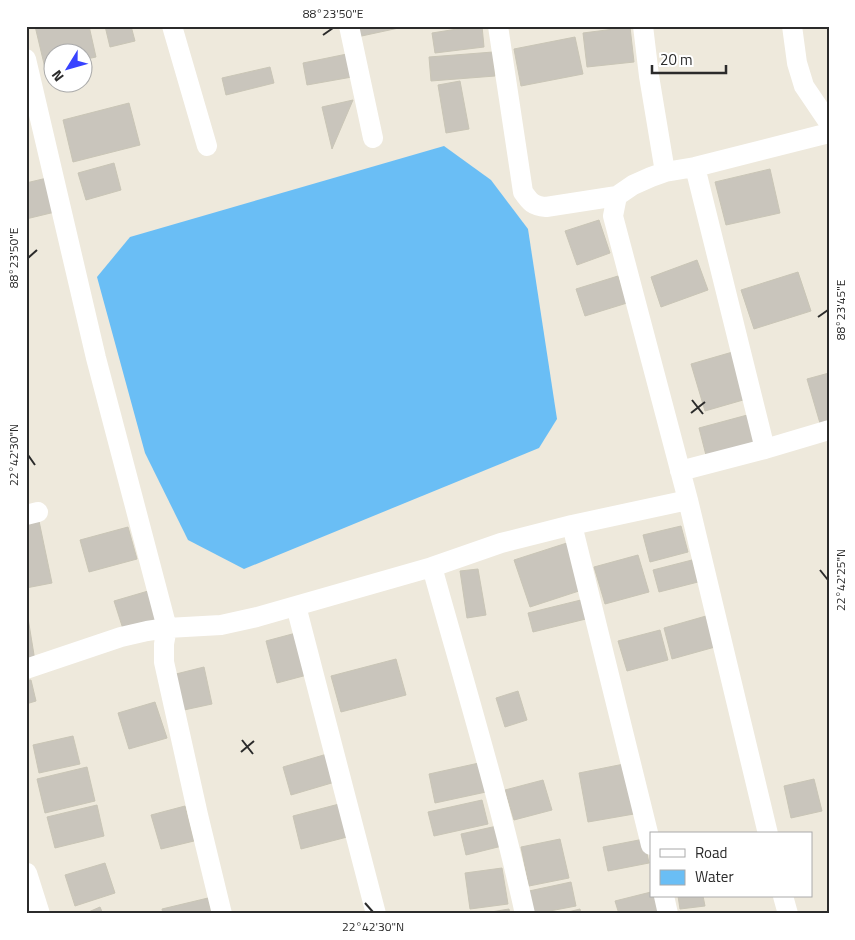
<svg xmlns="http://www.w3.org/2000/svg" width="855" height="940" viewBox="0 0 855 940" font-family="'Titillium Web',sans-serif">
<style>
.water{fill:#6abef5}
.building{fill:#c9c5bc;stroke:#c9c5b6}
.lines{fill:none;stroke-linecap:round;stroke-linejoin:round}
.minor{stroke:#fff;stroke-width:20}
.ticks{fill:none;stroke:#2b2b2b;stroke-width:2}
.neatline{fill:none;stroke:#2b2b2b;stroke-width:2}
.ticks-label{font-size:12px;text-anchor:middle;fill:#2b2b2b}
</style>
<rect width="100%" height="100%" fill="#eee9dc"/>
<path class="water" d="M444,146L491,180L528,229L557,419L539,448L244,569L188,540L145,453L97,277L130,237Z"/>
<path class="building" d="M35,26H89L96,57L82,60V52H52V66L45,68Z
M105,26H131L135,41L110,47Z
M355,26H408L357,37Z
M476,26H482L484,47L435,53L432,33Z
M630,27L634,62L587,67L583,33Z
M575,37L583,74L521,86L514,49Z
M493,52L495,76L431,81L429,57Z
M347,54L352,77L307,85L303,63Z
M270,67L274,83L226,95L222,78Z
M460,81L469,129L446,133L438,85Z
M353,100L332,149L322,107Z
M129,103L140,145L73,162L63,120Z
M114,163L121,190L86,200L78,173Z
M770,169L780,213L726,225L715,182Z
M47,178L55,212L26,219V183Z
M599,220L610,253L577,265L565,231Z
M697,260L708,290L661,307L651,277Z
M798,272L811,311L754,329L741,290Z
M618,276L627,303L585,316L576,289Z
M736,351L750,398L705,411L691,364Z
M829,373V428L822,430L807,379Z
M751,414L761,448L708,463L699,428Z
M39,521L52,583L26,588V524Z
M681,526L688,552L650,562L643,535Z
M128,527L137,559L89,572L80,540Z
M570,542L585,589L530,607L514,560Z
M638,555L649,592L605,604L594,567Z
M692,560L698,582L659,592L653,570Z
M478,569L486,615L467,618L460,571Z
M155,589L164,620L124,632L114,601Z
M589,598L594,617L533,632L528,613Z
M706,616L715,647L672,659L664,628Z
M26,618H28L35,661L26,662Z
M660,630L668,660L627,671L618,641Z
M296,633L307,675L277,683L266,641Z
M396,659L406,695L341,712L331,676Z
M204,667L212,704L184,710L176,674Z
M31,680L36,701L26,704V681Z
M518,691L527,720L505,727L496,698Z
M155,702L167,738L129,749L118,713Z
M73,736L80,764L39,773L33,745Z
M327,754L335,782L291,795L283,767Z
M479,763L486,792L435,803L429,774Z
M624,764L634,814L588,822L579,773Z
M87,767L95,801L45,813L37,779Z
M814,779L822,811L791,818L784,786Z
M543,780L552,810L514,820L505,790Z
M482,800L488,824L434,836L428,812Z
M343,803L351,836L301,849L293,816Z
M97,805L104,836L55,848L47,817Z
M185,806L194,841L161,849L151,815Z
M497,826L502,846L466,855L461,834Z
M560,839L569,878L529,886L521,847Z
M644,839L649,863L608,871L603,847Z
M105,863L115,893L75,906L65,875Z
M502,868L508,904L470,909L465,873Z
M571,882L576,906L534,914L529,891Z
M651,892V896H656L661,914H619L615,901Z
M678,896H703L705,906L680,909Z
M208,898L212,914H163L162,909Z
M100,907L103,914H84Z
M509,909L510,914H479Z
M580,909L581,914H560Z"/>
<g class="lines">
<path class="minor" d="M172,26L207,146
M349,26L373,138
M498,26L523,192C530,202 533,206 546,207L617,196
M643,26L649,76L665,172
M792,26L797,63L804,86L829,123
M26,59L96,358L167,628L164,644V662L198,815L222,914
M695,167L765,449
M680,471L765,449L829,430
M26,515L38,512
M572,525L651,845
M432,567L501,543L572,525L688,500
M296,606L376,914
M26,669L121,637L147,631L167,628L221,625L257,617L432,567C464,682 499,797 525,914
M768,834L688,500L613,216L617,196L633,185L651,177L665,172L695,167L829,133
M27,873L40,914
M664,896L668,914
M783,896L788,914"/>
</g>
<path class="ticks" d="M323,35L333,28M28,258L37,250M818,317L828,310M692,400L703,414M691,413L705,402M28,455L35,465M820,570L828,580M242,740L253,754M241,752L254,741M365,903L373,912"/>
<rect width="855" height="940" fill="none" stroke="#ffffff" stroke-width="55"/>
<rect x="650" y="832" width="162" height="65" fill="#ffffff" stroke="#aaaaaa"/>
<rect x="660" y="849" width="25" height="8" fill="#ffffff" stroke="#aaaaaa"/>
<text x="695" y="858" font-size="15" fill="#2b2b2b">Road</text>
<rect x="660" y="870" width="25" height="15" fill="#6abef5" stroke="#aaaaaa"/>
<text x="695" y="882" font-size="15" fill="#2b2b2b">Water</text>
<g transform="translate(68 68) rotate(233)"><circle r="24" fill="#ffffff" stroke="#aaaaaa"/>
<path d="M0-4L9 19L0 12L-9 19Z" fill="#3843ff"/>
<text y="-8" font-size="14" font-weight="bold" text-anchor="middle" fill="#2b2b2b">N</text>
</g>
<path d="M652 65v8h74v-8" fill="none" stroke="#2b2b2b" stroke-width="2.5"/>
<text x="660" y="65" font-size="15" fill="#2b2b2b" stroke="#ffffff" stroke-width="4" paint-order="stroke">20 m</text>
<rect x="28" y="28" width="800" height="884" class="neatline"/>
<g class="ticks-label">
<text x="333" y="18">88°23'50"E</text>
<text transform="translate(14 258) rotate(-90)" y="4">88°23'50"E</text>
<text transform="translate(841 310) rotate(-90)" y="4">88°23'45"E</text>
<text transform="translate(14 455) rotate(-90)" y="4">22°42'30"N</text>
<text transform="translate(841 580) rotate(-90)" y="4">22°42'25"N</text>
<text x="373" y="931">22°42'30"N</text>
</g>
</svg>
